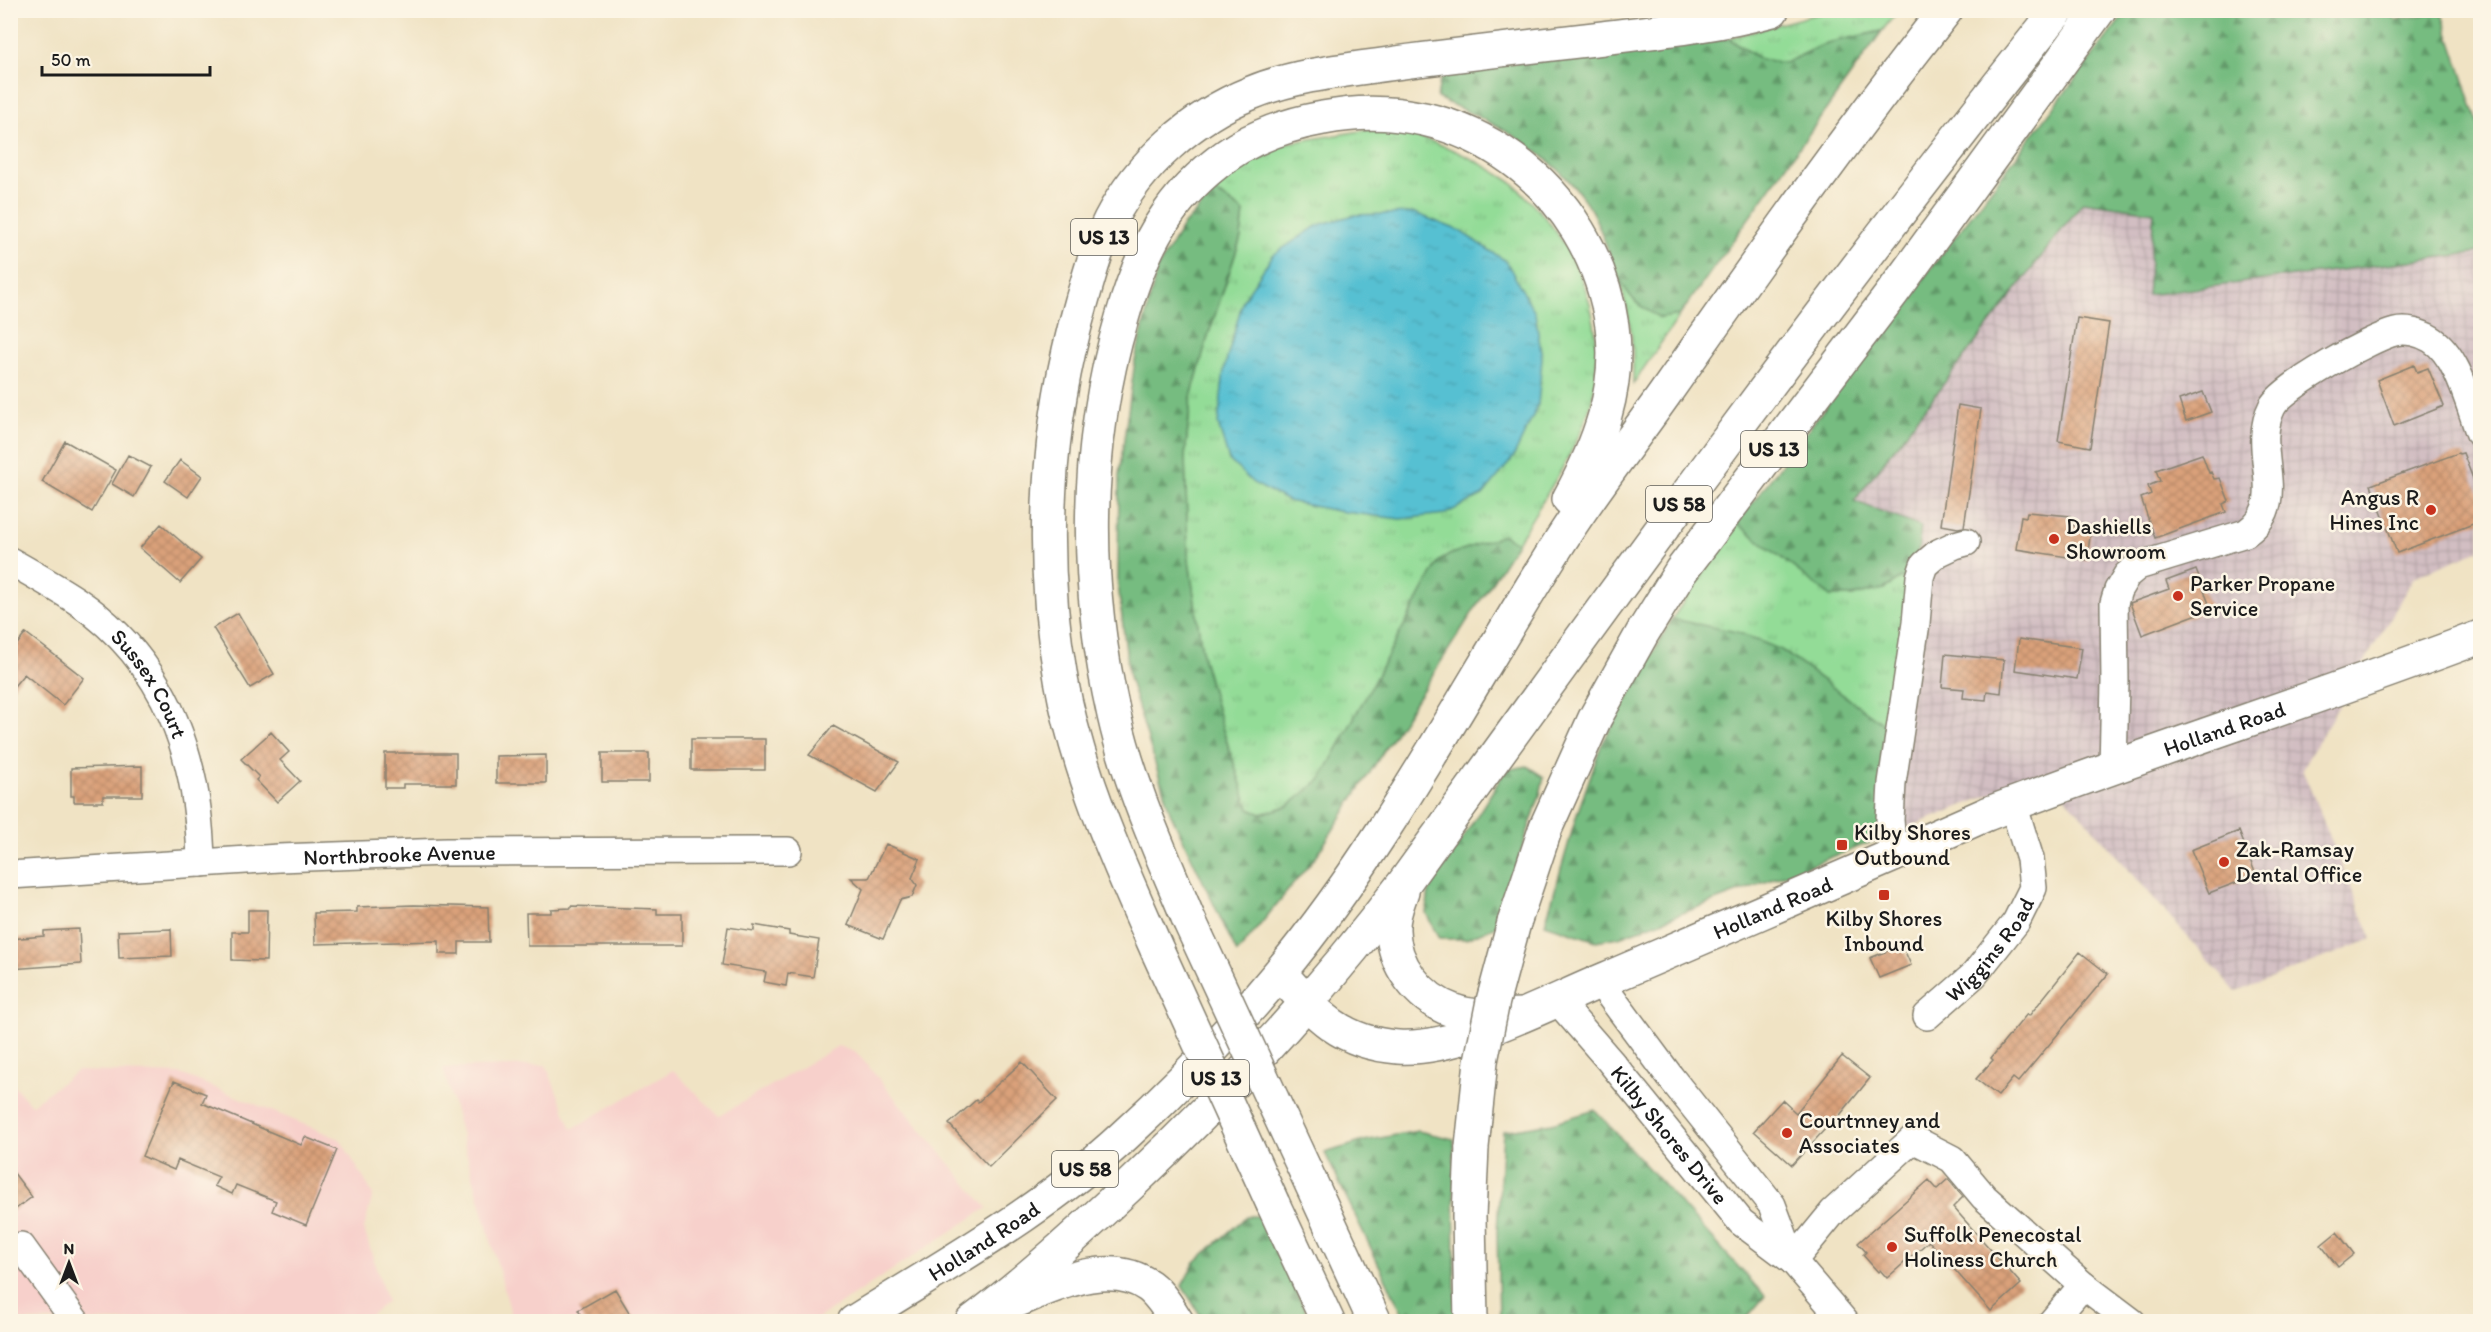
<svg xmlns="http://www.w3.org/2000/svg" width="2491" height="1332" viewBox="0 0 2491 1332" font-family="Itim,sans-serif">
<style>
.built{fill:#f7d0cb}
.industrial{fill:url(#industrial-grid)}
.grass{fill:url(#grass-tufts);stroke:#587c5a;stroke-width:1.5}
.forest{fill:url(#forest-firs);stroke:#496c4e;stroke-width:1.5}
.water{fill:url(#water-ripples);stroke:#396e77;stroke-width:1.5}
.building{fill:url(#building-cross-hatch)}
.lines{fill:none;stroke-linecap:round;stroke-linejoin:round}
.minor-casing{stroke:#868070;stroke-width:30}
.major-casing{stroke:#868070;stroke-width:36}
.highway-casing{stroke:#868070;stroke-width:36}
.minor{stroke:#fff;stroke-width:27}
.major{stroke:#fff;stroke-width:33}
.highway{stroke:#fff;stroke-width:33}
.highway-bridge-casing{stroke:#868070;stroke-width:36;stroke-linecap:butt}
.highway-bridge{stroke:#fff;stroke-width:33}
.poi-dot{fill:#c8321e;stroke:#fcf5e5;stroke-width:2}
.labels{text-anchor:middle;stroke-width:5;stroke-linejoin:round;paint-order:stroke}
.shield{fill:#fcf5e5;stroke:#5f5d58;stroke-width:1.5}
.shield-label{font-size:21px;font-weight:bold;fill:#1c1c1c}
.poi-label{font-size:22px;fill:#1c1c1c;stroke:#fcf5e5;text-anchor:start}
.street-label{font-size:22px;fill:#1c1c1c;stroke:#fcf5e5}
</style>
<defs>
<pattern id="industrial-grid" width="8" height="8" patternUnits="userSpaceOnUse" patternTransform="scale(1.5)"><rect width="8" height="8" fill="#d2bec2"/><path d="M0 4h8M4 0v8" fill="none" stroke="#b4a3a6"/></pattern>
<pattern id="grass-tufts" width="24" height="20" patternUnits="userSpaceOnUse" patternTransform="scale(1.5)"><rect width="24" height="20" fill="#93dc97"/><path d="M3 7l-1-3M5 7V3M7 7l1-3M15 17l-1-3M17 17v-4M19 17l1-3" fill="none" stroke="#7ebc82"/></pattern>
<pattern id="forest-firs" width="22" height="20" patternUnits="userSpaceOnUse" patternTransform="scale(1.5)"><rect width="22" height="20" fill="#76bc80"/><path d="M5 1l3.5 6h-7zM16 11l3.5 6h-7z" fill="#609868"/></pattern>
<pattern id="water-ripples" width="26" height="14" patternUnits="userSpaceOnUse" patternTransform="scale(1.5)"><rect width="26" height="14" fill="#56c0d2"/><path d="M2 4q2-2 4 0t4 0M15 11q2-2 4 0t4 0" fill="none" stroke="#4aa4b4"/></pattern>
<pattern id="building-cross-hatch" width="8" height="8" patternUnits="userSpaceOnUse" patternTransform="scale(1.5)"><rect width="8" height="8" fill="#daa17a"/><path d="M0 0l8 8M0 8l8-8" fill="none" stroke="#ba8a69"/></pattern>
</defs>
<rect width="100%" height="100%" fill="#fcf5e5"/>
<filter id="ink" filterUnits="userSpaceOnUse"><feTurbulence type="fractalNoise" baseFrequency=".0167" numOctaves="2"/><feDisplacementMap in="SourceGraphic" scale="12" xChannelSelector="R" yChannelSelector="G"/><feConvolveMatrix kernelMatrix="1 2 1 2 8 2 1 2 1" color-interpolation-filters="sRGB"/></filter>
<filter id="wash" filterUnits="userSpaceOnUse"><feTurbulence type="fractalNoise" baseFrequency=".008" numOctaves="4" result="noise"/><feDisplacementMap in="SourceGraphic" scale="24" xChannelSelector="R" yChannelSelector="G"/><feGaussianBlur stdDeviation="1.35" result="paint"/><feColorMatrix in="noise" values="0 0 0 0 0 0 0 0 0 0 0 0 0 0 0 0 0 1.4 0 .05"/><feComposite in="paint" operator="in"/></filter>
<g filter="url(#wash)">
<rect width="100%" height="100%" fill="#f0e3c4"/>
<path class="built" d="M838,1046L857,1053L987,1208L814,1321H513L443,1068L546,1065L572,1129L673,1070L719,1116Z
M77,1071L181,1074L340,1139L373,1194L364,1229L387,1302L362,1321H11L10,1081L31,1105Z"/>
<path class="industrial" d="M2083,202L2154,212L2148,295L2480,252V550L2414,577L2302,769L2372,939L2236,992L2044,773L1877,840L1921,528L1854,501Z"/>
<path class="grass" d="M1828,11H1898L1882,31L1827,43L1785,63L1760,59L1728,38Z
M1367,130C1382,132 1398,133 1413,136C1446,144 1480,162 1508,180C1518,186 1526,197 1534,205C1581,255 1605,320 1594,389C1586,439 1543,499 1517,543L1503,535L1439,561L1321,779L1288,806L1261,814L1249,809L1223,730L1203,659L1188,553L1185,457L1191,397L1208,336L1241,237L1244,212L1215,191L1253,158L1287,143Z
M1617,274L1634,300L1660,318L1680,315L1633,384C1634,339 1631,317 1617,274Z
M1737,523L1830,596L1916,569L1893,731L1781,650L1672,619Z"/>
<path class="forest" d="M2391,10L2395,20L2441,11L2480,129V252L2147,295L2154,212L2083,202L1854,501L1921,527L1916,569L1884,589L1853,596H1830L1737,523L2127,11Z
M1882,31L1680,315L1660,318C1652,313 1640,307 1634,300C1610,274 1607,234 1588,205C1550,149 1497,124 1437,98L1440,80L1449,71L1728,38L1760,59L1785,63L1827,43Z
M1215,191L1244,212L1241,237L1208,336L1191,397L1185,457L1188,553L1203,659L1223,730L1249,809L1261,814L1288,806L1321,779L1439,561L1451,554L1503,535L1517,543L1317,855L1237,953L1170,812L1129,677L1118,584L1119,475L1135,361L1157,269L1182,227Z
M1672,619L1737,632L1781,650L1893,731L1877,840L1619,937L1596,941L1545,924L1577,814L1601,746Z
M1527,766L1544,777L1540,795L1496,926L1466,939H1439L1426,913L1429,891L1506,770Z
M1595,1110L1765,1296L1744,1321H1499L1497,1232L1503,1131L1552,1123Z
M1418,1131L1454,1139L1455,1284L1458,1321H1406L1325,1153L1364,1141Z
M1247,1216H1261L1310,1321H1204L1182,1286L1195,1262Z"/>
<path class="water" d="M1415,213L1460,231L1506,261L1535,313L1542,358L1538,405L1513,458L1483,495L1445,514L1400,519L1337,511L1288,501L1253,483L1229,460L1218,424L1224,370L1243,300L1273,255L1318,225L1354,215Z"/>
<g id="blocks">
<path class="building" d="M2077,318L2109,323L2090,447L2058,441Z
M2414,365L2417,372L2428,368L2444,406L2394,426L2377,380Z
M2203,392L2211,412L2186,421L2179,400Z
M1958,405L1981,409L1964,527L1958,528L1941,525Z
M65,441L116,470L92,512L42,482Z
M2458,453L2459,454L2463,453L2481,499V521L2397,553L2371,485Z
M2202,454L2209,473L2211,472L2214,479L2220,478L2229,501L2223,504L2226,512L2155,538L2141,498L2151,494L2148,486L2160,481L2156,470Z
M128,455L151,467L134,497L112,484Z
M180,460L202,476L188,497L165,481Z
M2027,512L2071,516L2070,525L2091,529L2087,560L2016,549L2021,516L2026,517Z
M161,524L201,559L180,583L140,548Z
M2196,570L2211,609L2142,635L2130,603L2169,589L2166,581Z
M238,613L274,674L250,688L213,628Z
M26,633L84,678L63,705L24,674L10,691V653Z
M2019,639L2082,648L2077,679L2015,670Z
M1945,654L2004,660L2001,693L1987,691L1986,700L1963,698L1964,689L1942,687Z
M833,726L899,762L877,792L809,755Z
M271,732L289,752L280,760L300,781L277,802L256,780L259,777L241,759Z
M691,739H765V770H691Z
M385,753H456V784H403V788H385Z
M602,753H649V782H602Z
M546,755V783H496V756Z
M142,766V796H103V802H74V796H71V768Z
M2239,831L2256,875L2209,893L2191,850Z
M886,844L920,859L912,878L917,885L912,897L900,900L883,939L848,925L863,889L851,878H869Z
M414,905L488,907L489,942H459V954H439V941L315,944L314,913L357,912V907Z
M571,906L657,909V914H682V946H527L526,913H551V909L571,908Z
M248,910H267L266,961L232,960V932H248Z
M754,925L789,931V935L819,940L813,977L788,973L786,986L764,982L766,972L722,965L728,927L754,931Z
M79,929L81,964L10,969V939L44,936V931Z
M171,929L172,956L119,958L118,931Z
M1902,945L1911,965L1879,978L1870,958Z
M2080,952L2108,974L2018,1082L2013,1078L1998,1096L1976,1079L1993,1060L1991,1058L2027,1014L2029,1016Z
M1842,1056L1870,1078L1828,1130L1826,1128L1792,1165L1754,1131L1782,1100L1796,1113Z
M1022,1062L1057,1100L989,1167L949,1124L976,1100L978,1102Z
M174,1081L206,1094L202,1103L301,1145L305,1137L337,1150L306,1225L272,1211L276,1201L236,1185L232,1194L214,1186L219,1177L178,1160L174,1170L142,1156Z
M10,1168L32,1197L10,1213Z
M1948,1179L1963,1197L1953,1207L2021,1284L1991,1311L1929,1241L1887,1278L1880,1270L1878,1272L1863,1255L1866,1252L1858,1243L1929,1180L1937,1189Z
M2337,1232L2354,1254L2338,1267L2321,1245Z
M615,1289L635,1322H585L578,1310Z"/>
</g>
</g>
<g filter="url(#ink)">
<use href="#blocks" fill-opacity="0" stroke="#868070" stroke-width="1.5"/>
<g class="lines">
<defs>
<g id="minor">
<path id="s1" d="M10,561C33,574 56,587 77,601C168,663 199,758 201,863"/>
<path d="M2113,768L2115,682L2114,603L2118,590L2127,575L2138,566L2246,533C2292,501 2249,452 2272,407C2283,386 2371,338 2395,332C2406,329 2421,333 2431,339C2458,355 2469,405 2480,434"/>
<path d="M1893,856L1890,820L1892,783L1916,623L1920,577L1924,565L1938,553L1955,545L1966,542"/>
<path id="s2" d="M10,875L279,858L446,852L788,851"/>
<path d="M1599,981L1671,1078L1772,1205L1793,1261"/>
<path id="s3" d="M1556,999L1610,1061L1741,1222L1793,1261L1845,1322"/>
<path id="s4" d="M1927,1016L1974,975L2016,922L2033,888L2030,859L2013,804"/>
<path d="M21,1246L76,1322"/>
<path d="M1793,1261L1833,1212L1913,1139L1952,1159L1984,1197L2083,1285L2132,1322"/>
<path d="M2052,1322L2083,1285"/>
</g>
<g id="major">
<path id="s5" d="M1280,973C1316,1014 1340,1043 1398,1047C1461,1051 1549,1002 1608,978C1734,924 1861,870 1987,814C2150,751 2317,699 2480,637"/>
</g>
<g id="highway">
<path d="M1402,891C1398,903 1393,914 1393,927C1392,964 1419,999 1454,1011C1475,1019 1500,1015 1522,1015"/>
<path d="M1189,920C1161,853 1130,786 1114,715C1084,585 1084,446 1122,318C1132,283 1145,246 1167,215C1185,189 1211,165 1238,148C1264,133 1294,123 1323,118C1463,90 1592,187 1612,326C1621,388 1598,446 1569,499"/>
<path d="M1514,923L1546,827L1595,718L1643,632L1681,571L1893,292L2099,10"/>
<path d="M1158,952C1119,864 1078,775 1061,679C1039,556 1046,425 1081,304C1089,276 1097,246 1110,220C1139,164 1193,116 1251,93C1297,74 1348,70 1396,63C1465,54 1534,46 1603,38C1659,31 1716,25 1772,10"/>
<path d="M1305,1170L1375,1322"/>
<path d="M1273,1204L1328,1322"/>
<path d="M1008,1304C1050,1288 1107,1256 1149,1286C1161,1295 1169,1309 1177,1322"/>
<path id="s6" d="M854,1322C946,1264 1045,1210 1125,1135C1180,1085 1232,1030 1280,972C1387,843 1465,692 1554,551C1587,497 1627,447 1664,395C1755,265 1847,135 1946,10"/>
<path d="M972,1322C1028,1280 1079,1233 1130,1185C1229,1092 1322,992 1404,883C1617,588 1831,294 2058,10"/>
<path d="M1471,1322L1469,1216L1472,1147"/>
</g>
</defs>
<use href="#minor" class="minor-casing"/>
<use href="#major" class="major-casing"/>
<use href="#highway" class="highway-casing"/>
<use href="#minor" class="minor"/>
<use href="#major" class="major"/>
<use href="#highway" class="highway"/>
<defs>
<path id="highway-bridge" d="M1189,920L1305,1170
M1158,952L1273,1204
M1472,1147L1481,1061L1493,1001L1514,923"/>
</defs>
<use href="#highway-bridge" class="highway-bridge-casing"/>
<use href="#highway-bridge" class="highway-bridge"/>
</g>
</g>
<g class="poi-dot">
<circle cx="2431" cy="510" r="6"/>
<circle cx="2054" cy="539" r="6"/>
<circle cx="2178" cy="596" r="6"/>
<rect x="1836" y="839" width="12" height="12" rx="3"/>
<circle cx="2224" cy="862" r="6"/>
<rect x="1878" y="889" width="12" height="12" rx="3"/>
<circle cx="1787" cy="1133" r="6"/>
<circle cx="1892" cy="1247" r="6"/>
</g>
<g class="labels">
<g class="shield">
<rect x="1071" y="219" width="66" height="36" rx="4.5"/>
<rect x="1741" y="431" width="66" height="36" rx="4.5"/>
<rect x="1646" y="486" width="66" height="36" rx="4.5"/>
<rect x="1183" y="1060" width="66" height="36" rx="4.5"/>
<rect x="1052" y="1151" width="66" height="36" rx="4.5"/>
</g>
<g class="shield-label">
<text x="1104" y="244">US 13</text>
<text x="1774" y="456">US 13</text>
<text x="1679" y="511">US 58</text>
<text x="1216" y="1085">US 13</text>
<text x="1085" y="1176">US 58</text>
</g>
<g class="poi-label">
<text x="2419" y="505" text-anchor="end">Angus R<tspan x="2419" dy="25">Hines Inc</tspan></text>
<text x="2066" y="534">Dashiells<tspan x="2066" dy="25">Showroom</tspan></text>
<text x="2190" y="591">Parker Propane<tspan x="2190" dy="25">Service</tspan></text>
<text x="1854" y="840">Kilby Shores<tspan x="1854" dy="25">Outbound</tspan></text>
<text x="2236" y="857">Zak-Ramsay<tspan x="2236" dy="25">Dental Office</tspan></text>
<text x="1884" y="926" text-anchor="middle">Kilby Shores<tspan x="1884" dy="25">Inbound</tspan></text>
<text x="1799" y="1128">Courtnney and<tspan x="1799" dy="25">Associates</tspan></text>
<text x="1904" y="1242">Suffolk Penecostal<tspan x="1904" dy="25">Holiness Church</tspan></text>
</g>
<g class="street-label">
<text dy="8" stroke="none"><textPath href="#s1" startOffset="190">Sussex Court</textPath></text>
<text dy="8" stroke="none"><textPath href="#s5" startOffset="1032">Holland Road</textPath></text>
<text dy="8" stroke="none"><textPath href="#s2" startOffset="390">Northbrooke Avenue</textPath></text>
<text dy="8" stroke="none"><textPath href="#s5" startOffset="546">Holland Road</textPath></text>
<text dy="8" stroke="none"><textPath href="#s4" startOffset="92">Wiggins Road</textPath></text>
<text dy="8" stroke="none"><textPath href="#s3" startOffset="177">Kilby Shores Drive</textPath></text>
<text dy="8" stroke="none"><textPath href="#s6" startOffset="153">Holland Road</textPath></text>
</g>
</g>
<rect width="2491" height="1332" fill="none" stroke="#fcf5e5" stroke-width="36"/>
<g transform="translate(69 1263)" stroke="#fcf5e5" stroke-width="4.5" paint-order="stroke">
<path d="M0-4.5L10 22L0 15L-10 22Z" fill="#1c1c1c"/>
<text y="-9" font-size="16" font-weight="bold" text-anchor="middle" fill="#1c1c1c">N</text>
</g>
<path d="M42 66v9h168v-9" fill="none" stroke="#1c1c1c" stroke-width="3"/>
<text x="51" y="66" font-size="18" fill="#1c1c1c" stroke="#fcf5e5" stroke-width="4.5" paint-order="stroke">50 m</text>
</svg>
